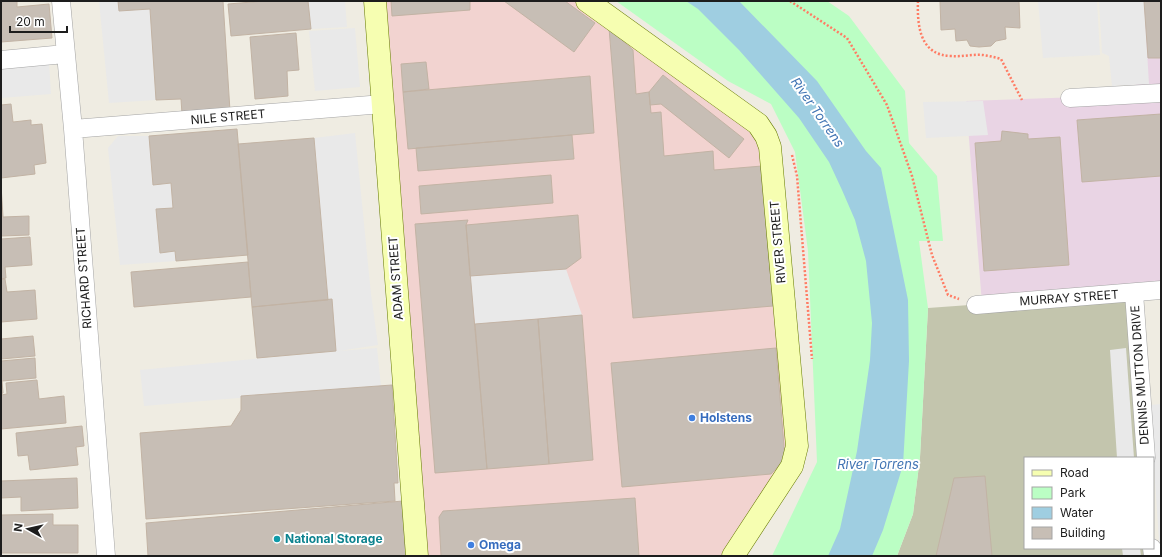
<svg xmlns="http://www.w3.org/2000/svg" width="1162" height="557" viewBox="0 0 1162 557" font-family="Inter,sans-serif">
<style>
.commercial{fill:#f2d3d0}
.industrial{fill:#e9d4e4}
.construction{fill:#c3c5ad}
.park{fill:#bbfec4}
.parking{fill:#e9e9e9}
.water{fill:#9fcee1}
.building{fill:#c7beb5;stroke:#c2b3a4}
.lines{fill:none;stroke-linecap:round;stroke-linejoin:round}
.street-casing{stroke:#a4a4a4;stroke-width:19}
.secondary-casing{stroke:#657900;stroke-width:23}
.path{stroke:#ff7c64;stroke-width:2.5;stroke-dasharray:2 2;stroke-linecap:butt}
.street{stroke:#fff;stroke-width:18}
.secondary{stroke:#f6feb1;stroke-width:22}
.shop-dot{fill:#3f7fe0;stroke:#fff;stroke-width:1.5}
.culture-dot{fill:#0f9aa8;stroke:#fff;stroke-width:1.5}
.labels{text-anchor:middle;stroke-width:4;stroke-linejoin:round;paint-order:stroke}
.street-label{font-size:12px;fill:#1d1d1d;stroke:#fff}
.shop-label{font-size:12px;font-weight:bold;fill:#366cbe;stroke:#fff;text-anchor:start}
.culture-label{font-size:12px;font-weight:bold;fill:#0d838f;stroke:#fff;text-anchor:start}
.water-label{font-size:13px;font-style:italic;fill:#4275b4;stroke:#fff}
</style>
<rect width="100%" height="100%" fill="#efece2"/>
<path class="commercial" d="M375,1H587L758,124L797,446L733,556H417Z"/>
<path class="industrial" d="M1131,1H1161V290L982,304L966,101L1136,95Z"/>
<path class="construction" d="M1134,293L1146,458H1025V548H1152L1153,556H897L913,514L920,457L928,308Z"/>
<path class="park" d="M616,1H827L849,16L905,91L909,143L937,176L943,241H919L928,308L920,457L913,514L897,556H772L817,462L808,251L795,152L771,104L728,81Z"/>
<path class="parking" d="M99,1H118L119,11L150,9L156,100L109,103Z
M308,1H345L347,27L311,29Z
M1038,1H1097L1100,55L1043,58Z
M1099,1H1144L1149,84L1112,86L1109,56L1102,53Z
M355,28L360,87L315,91L309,31Z
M49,63L51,94L1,98V66Z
M983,101L988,135L926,138L923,102Z
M355,133L371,294L378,345L339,351L377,348L381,386L144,406L140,370L336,351L332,300H328L314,138Z
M118,136H149L153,184L171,183L173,208L156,209L160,253L175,251L176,261L120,265L108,148Z
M566,269L582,315L475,324L470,276Z
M1126,348L1134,458H1117L1110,350Z
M1161,404V556H1160L1150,405Z
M1122,548H1140L1141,556H1123Z"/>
<path class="water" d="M686,1H739L817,81L866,151L881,168L908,300L909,361L903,465L883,530L872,556H828L840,529L857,451L870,360L872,323L866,261L855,220L842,190L829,162L799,118L739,50L698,9Z"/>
<path class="building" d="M1,1H17V7L49,4L52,38L1,42Z
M118,1H223L230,111L182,114L181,99L156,100L150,9L119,11Z
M264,1H308L311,29L231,36L228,4Z
M391,1H470V10L392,16Z
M504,1H565L595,23L574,52Z
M940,1H1019L1020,28L1005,27L1006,39L996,41L991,46L979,47L970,46L967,40L956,41L955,29L941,30Z
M1144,1H1161V58H1148Z
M609,28L633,50L636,94L649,92L651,113L661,112L664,156L713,151L714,170L762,166L773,306L633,318Z
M296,33L299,70L287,71L288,96L255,99L250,37Z
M426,62L429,89L403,92L401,64Z
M663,75L744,139L729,158L661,104L650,105L649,92Z
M590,76L594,133L408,149L403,92Z
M11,104L13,122L31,120V125L42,124L46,163L34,165L35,174L1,178V105Z
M1161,114V176L1082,182L1077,120Z
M237,129L248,255L176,261L175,251L160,253L156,209L173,208L171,183L153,185L149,136Z
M1002,131L1028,134V139L1060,137L1069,265L984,271L975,143L1001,141Z
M572,135L574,159L418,171L416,148Z
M314,138L328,300L252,307L238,144Z
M551,175L553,203L421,214L419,186Z
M1,185L3,217L29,216V235L1,236Z
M578,215L581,258L566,269L470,276L466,225Z
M468,220L466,225L487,469L435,473L415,224Z
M30,237L32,265L5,267L6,278L1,279V239Z
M248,262L251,297L134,307L131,272Z
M1,279H5L7,292L35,290L37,319L1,322Z
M332,299L336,351L257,358L252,307Z
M582,315L593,460L549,464L538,319Z
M538,319L549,464L487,469L475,324Z
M33,336L35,356L1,359V339Z
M776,348L785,459L771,474L622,487L611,363Z
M35,358L36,378L2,381L3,393L1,394V361Z
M37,380L39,399L64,396L66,423L1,429V395L7,394L6,383Z
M392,385L398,483H394L395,501L146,519L140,433L231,426L241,410V396Z
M82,426L84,446L76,447L78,465L30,470L28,455L18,456L16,433Z
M985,476L992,556H936L954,478Z
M77,478L78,508L21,511V497L1,498V481Z
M635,498L639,556H441L439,517L443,511Z
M403,501L408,556H148L146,523Z
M53,514V525H78V553H1V515Z"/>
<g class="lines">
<defs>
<path id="street" d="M61,1L73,129L106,556
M1,60L65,54
M1070,98L1161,93
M73,129L383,104
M1134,293L1146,458
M976,305L1161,290
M1152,548L1153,556"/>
<path id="secondary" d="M375,1L417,556
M587,1L758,124L766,136L770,147L797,446L792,466L733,556"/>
</defs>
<use href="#street" class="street-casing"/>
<use href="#secondary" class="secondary-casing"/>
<path class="path" d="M790,1L847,38L887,105L912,176L932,255L948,295L959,299
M918,1C917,26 920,56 952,56C962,57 973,54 983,55C989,56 995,57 1001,59L1022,100
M792,155L797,176L812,359"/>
<use href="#street" class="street"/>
<use href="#secondary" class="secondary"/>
</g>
<g class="shop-dot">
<circle cx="692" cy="418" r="4"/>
<circle cx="471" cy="545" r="4"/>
</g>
<circle class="culture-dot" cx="277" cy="539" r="4"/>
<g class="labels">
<g class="street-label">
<text transform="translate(228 117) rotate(-5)" y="4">NILE STREET</text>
<text transform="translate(778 242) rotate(-95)" y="4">RIVER STREET</text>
<text transform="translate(84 278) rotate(-94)" y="4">RICHARD STREET</text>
<text transform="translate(396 278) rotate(-94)" y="4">ADAM STREET</text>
<text transform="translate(1069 298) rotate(-4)" y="4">MURRAY STREET</text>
<text transform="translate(1140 375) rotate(-94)" y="4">DENNIS MUTTON DRIVE</text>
</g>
<g class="shop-label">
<text x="700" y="422">Holstens</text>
<text x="479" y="549">Omega</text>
</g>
<g class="culture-label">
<text x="285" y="543">National Storage</text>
</g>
<g class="water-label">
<text transform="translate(818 112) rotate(55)" y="5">River Torrens</text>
<text x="878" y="469">River Torrens</text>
</g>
</g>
<rect width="1162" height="557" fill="none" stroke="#1d1d1d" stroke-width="4"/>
<rect x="1024" y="457" width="130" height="92" fill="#ffffff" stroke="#a5a5a5"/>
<rect x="1032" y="470" width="20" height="6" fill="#f6feb1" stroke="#a5a5a5"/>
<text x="1060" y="477" font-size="12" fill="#1d1d1d">Road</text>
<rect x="1032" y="487" width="20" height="12" fill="#bbfec4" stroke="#a5a5a5"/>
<text x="1060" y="497" font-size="12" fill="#1d1d1d">Park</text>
<rect x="1032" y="507" width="20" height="12" fill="#9fcee1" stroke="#a5a5a5"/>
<text x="1060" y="517" font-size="12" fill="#1d1d1d">Water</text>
<rect x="1032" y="527" width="20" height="12" fill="#c7beb5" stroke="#a5a5a5"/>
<text x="1060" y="537" font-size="12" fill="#1d1d1d">Building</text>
<g transform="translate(28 529) rotate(278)" stroke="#ffffff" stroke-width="3" paint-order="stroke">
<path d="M0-3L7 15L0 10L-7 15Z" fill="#1d1d1d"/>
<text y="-6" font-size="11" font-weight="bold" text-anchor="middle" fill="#1d1d1d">N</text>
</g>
<path d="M10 26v6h57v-6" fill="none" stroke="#1d1d1d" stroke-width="2"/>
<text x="16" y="26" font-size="12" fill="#1d1d1d" stroke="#ffffff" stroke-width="3" paint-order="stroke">20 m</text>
</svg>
